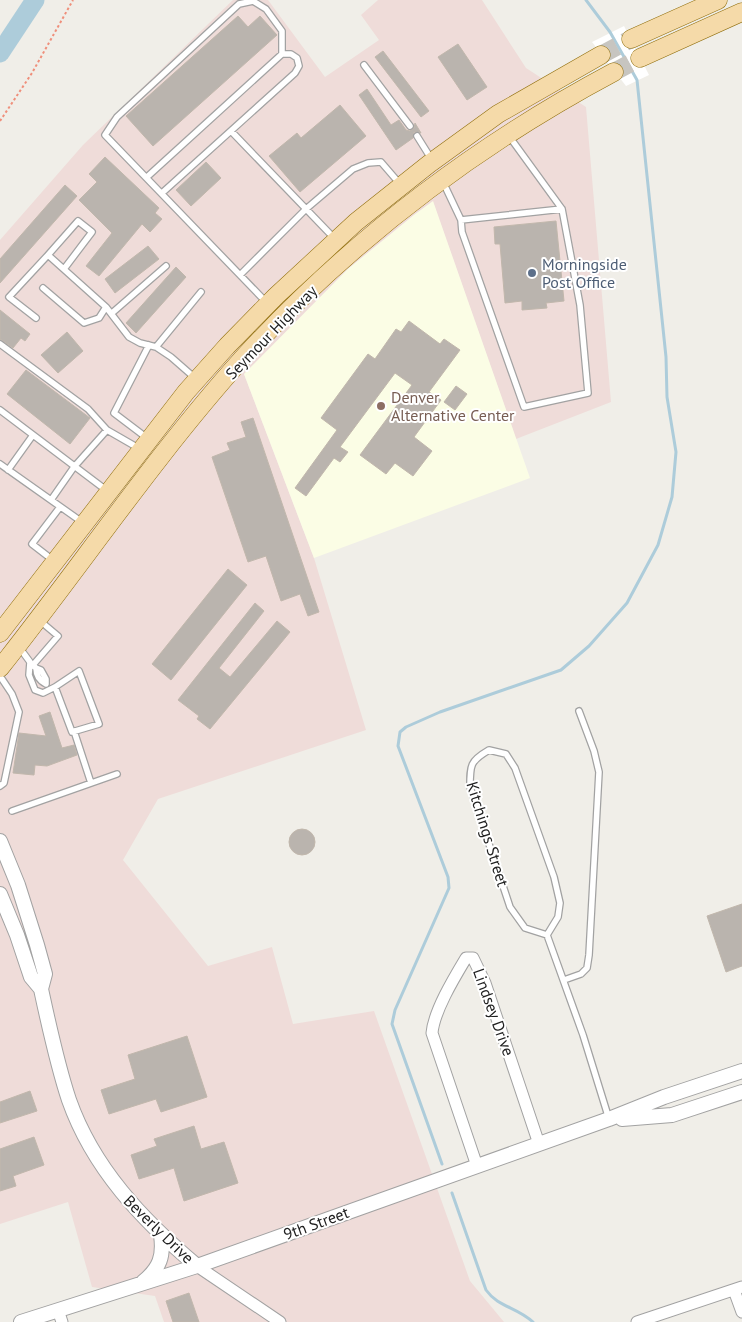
<svg xmlns="http://www.w3.org/2000/svg" width="742" height="1322" viewBox="0 0 742 1322" font-family="'PT Sans',sans-serif">
<style>
.commercial{fill:#efdcd9}
.education{fill:#fbfde5}
.pier{fill:#fff}
.lines{fill:none;stroke-linecap:round;stroke-linejoin:round}
.stream{stroke:#adccda;stroke-width:3}
.river{stroke:#adccda;stroke-width:19}
.building{fill:#bab4ae;stroke:#c1b7ac}
.primary-tunnel{stroke:#c7c5c0;stroke-width:18;stroke-dasharray:18 9;stroke-linecap:butt}
.service-casing{stroke:#a2a2a2;stroke-width:8}
.minor-casing{stroke:#a2a2a2;stroke-width:13}
.tertiary-casing{stroke:#a2a2a2;stroke-width:16}
.primary-casing{stroke:#916f0d;stroke-width:19}
.path{stroke:#ef8f7b;stroke-width:2;stroke-dasharray:2.5 2.5;stroke-linecap:butt}
.service{stroke:#fff;stroke-width:5.5}
.minor{stroke:#fff;stroke-width:11}
.tertiary{stroke:#fff;stroke-width:14}
.primary{stroke:#f5daa9;stroke-width:18}
.service-dot{fill:#5c6f8a;stroke:#fff;stroke-width:2}
.education-dot{fill:#8d6e63;stroke:#fff;stroke-width:2}
.labels{text-anchor:middle;stroke-width:4;stroke-linejoin:round;paint-order:stroke}
.service-label{font-size:16px;fill:#4e5e75;stroke:#fff;text-anchor:start}
.street-label{font-size:16px;fill:#212121;stroke:#fff}
.education-label{font-size:16px;fill:#785e54;stroke:#fff;text-anchor:start}
</style>
<rect width="100%" height="100%" fill="#f0eee8"/>
<path class="commercial" d="M233,0H268L325,77L379,40L361,15L378,0H482L526,68L586,107L611,402L516,439L433,202L414,215L348,269L244,374L314,558L366,730L158,799L123,860L208,966L272,947L293,1024L374,1011L470,1281L504,1322H164L155,1296L92,1287L68,1202L0,1224V240L83,145Z"/>
<path class="education" d="M433,201L530,478L314,558L244,374L348,269L414,215Z"/>
<path class="pier" d="M624,26L649,75L626,86L592,42Z"/>
<g class="lines">
<path class="stream" d="M442,1164L392,1024L395,1010L449,888L448,877L398,746L400,732L406,727L440,712L561,670L589,646L627,603L658,545L672,497L676,452L667,397L666,357L637,80L610,32L586,0
M452,1193L486,1290C498,1307 517,1307 533,1322"/>
<path class="river" d="M0,53L35,0"/>
</g>
<path class="building" d="M238,16L248,27L260,16L277,35L153,146L126,116Z
M458,44L487,87L467,100L438,57Z
M383,51L429,111L421,117L375,57Z
M367,89L391,125L399,120L406,130L410,131L414,128L415,123L421,133L414,132L413,138L396,150L359,95Z
M340,105L366,136L300,192L269,156L297,133L301,138Z
M105,157L159,208L155,213L162,219L150,232L142,224L99,276L86,266L112,233L79,200L97,182L89,174Z
M206,162L221,178L191,206L176,190Z
M65,185L77,196L0,283V259Z
M556,221L564,301L546,303L547,308L522,310V301L505,303L500,244H495L494,227Z
M148,246L159,259L115,293L105,279Z
M176,267L186,277L136,333L126,323Z
M0,310L30,334L25,341L21,338L13,348L0,339Z
M409,321L440,344L444,339L460,350L429,392L441,400L414,437L432,451L413,476L395,463L386,474L360,455L412,385L395,373L340,447L348,452L340,462L334,458L306,496L295,488L337,430L321,418L368,354L375,359L396,329L401,332Z
M67,332L83,351L58,373L41,355Z
M26,370L90,418L70,444L7,394Z
M456,386L467,394L455,410L444,402Z
M253,418L319,612L308,616L300,594L281,601L266,556L248,562L212,457L230,450L227,443L246,437L241,422Z
M228,569L247,585L171,680L152,664Z
M255,603L264,611L219,668L230,677L277,621L290,632L210,729L197,719L199,716L178,700Z
M50,712L62,748L74,745L77,755L47,766L35,765L34,775L13,773L19,733L46,736L39,716Z
M289 842a13 13 0 1 1 26 0a13 13 0 1 1-26 0Z
M742,904V966L726,972L707,916Z
M187,1036L207,1097L161,1112L156,1099L109,1114L101,1090L135,1079L128,1055Z
M30,1091L37,1111L0,1123V1102Z
M194,1126L201,1149L224,1142L238,1183L184,1201L174,1168L139,1179L131,1155L157,1146L154,1139Z
M34,1137L44,1165L13,1176L16,1186L0,1191V1149Z
M189,1293L199,1322H173L166,1301Z"/>
<g class="lines">
<path class="primary-tunnel" d="M601,55L631,39
M614,72L640,58"/>
<defs>
<path id="service" d="M364,65L410,126
M231,131L334,238
M417,136L432,160
M147,177L282,54H291L297,58L299,66L295,73L162,193
M443,182L461,220L462,232L524,407L588,393L580,305L562,209L509,136
M461,220L562,209
M48,255L78,221L92,232L64,269
M240,275L306,209L353,169L368,163L381,162L400,184
M43,288L84,323L99,318L106,307
M267,303L105,135L117,117L239,4L253,1L266,9L282,31V54
M112,313L166,266
M36,318L9,297L48,255L106,307L129,337L140,343L156,347L171,357L195,378
M0,344L88,409L107,430
M156,347L201,292
M0,410L106,490
M147,438L114,413L149,345
M0,464L82,522
M8,470L33,435
M51,500L74,467L107,430L140,449
M54,561L32,544L60,507
M19,647L30,662L29,675L35,690L43,693L55,687L79,671L99,724L72,732L55,687
M31,664L36,668C36,676 40,681 46,684V679L41,670L36,668
M33,665L58,636L39,620
M74,731L91,783
M489,750L506,754L515,768L554,877L560,903L558,917L547,935L525,928L510,907L470,787C470,765 470,761 489,750Z
M0,786L4,783L19,712L12,694L2,679
M12,811L117,774
M547,935L583,1035L609,1119
M564,980L581,974L587,968L589,955L599,772L594,751L579,711"/>
<path id="minor" d="M477,1166L432,1033C434,1011 454,978 466,958H473L485,983L539,1144
M197,1266L280,1322
M734,1290L742,1312
M58,1310L62,1322
M637,1322L742,1287"/>
<path id="tertiary" d="M0,841L18,885L37,945L45,974L41,989
M0,894L17,935L31,977L41,989C49,1026 57,1064 69,1100C93,1168 142,1220 197,1266
M622,1119L672,1115L742,1092
M143,1282C160,1268 164,1256 161,1235
M21,1322L197,1266L609,1119L664,1097L742,1071"/>
<path id="primary" d="M631,39L718,0
M640,58L742,12
M0,633L186,392L227,346L276,296L356,222L429,164L498,114L601,55
M0,668C81,566 154,457 241,360C348,243 475,146 614,72"/>
</defs>
<use href="#service" class="service-casing"/>
<use href="#minor" class="minor-casing"/>
<use href="#tertiary" class="tertiary-casing"/>
<use href="#primary" class="primary-casing"/>
<path class="path" d="M0,121L32,73L73,0"/>
<use href="#service" class="service"/>
<use href="#minor" class="minor"/>
<use href="#tertiary" class="tertiary"/>
<use href="#primary" class="primary"/>
</g>
<circle class="service-dot" cx="532" cy="273" r="5"/>
<circle class="education-dot" cx="381" cy="406" r="5"/>
<g class="labels">
<g class="service-label">
<text x="542" y="270">Morningside<tspan x="542" dy="18">Post Office</tspan></text>
</g>
<g class="street-label">
<text transform="translate(271 332) rotate(-46)" y="6">Seymour Highway</text>
<text transform="translate(488 834) rotate(73)" y="6">Kitchings Street</text>
<text transform="translate(494 1012) rotate(70)" y="6">Lindsey Drive</text>
<text transform="translate(316 1223) rotate(-20)" y="6">9th Street</text>
<text transform="translate(159 1229) rotate(44)" y="6">Beverly Drive</text>
</g>
<g class="education-label">
<text x="391" y="403">Denver<tspan x="391" dy="18">Alternative Center</tspan></text>
</g>
</g>
</svg>
